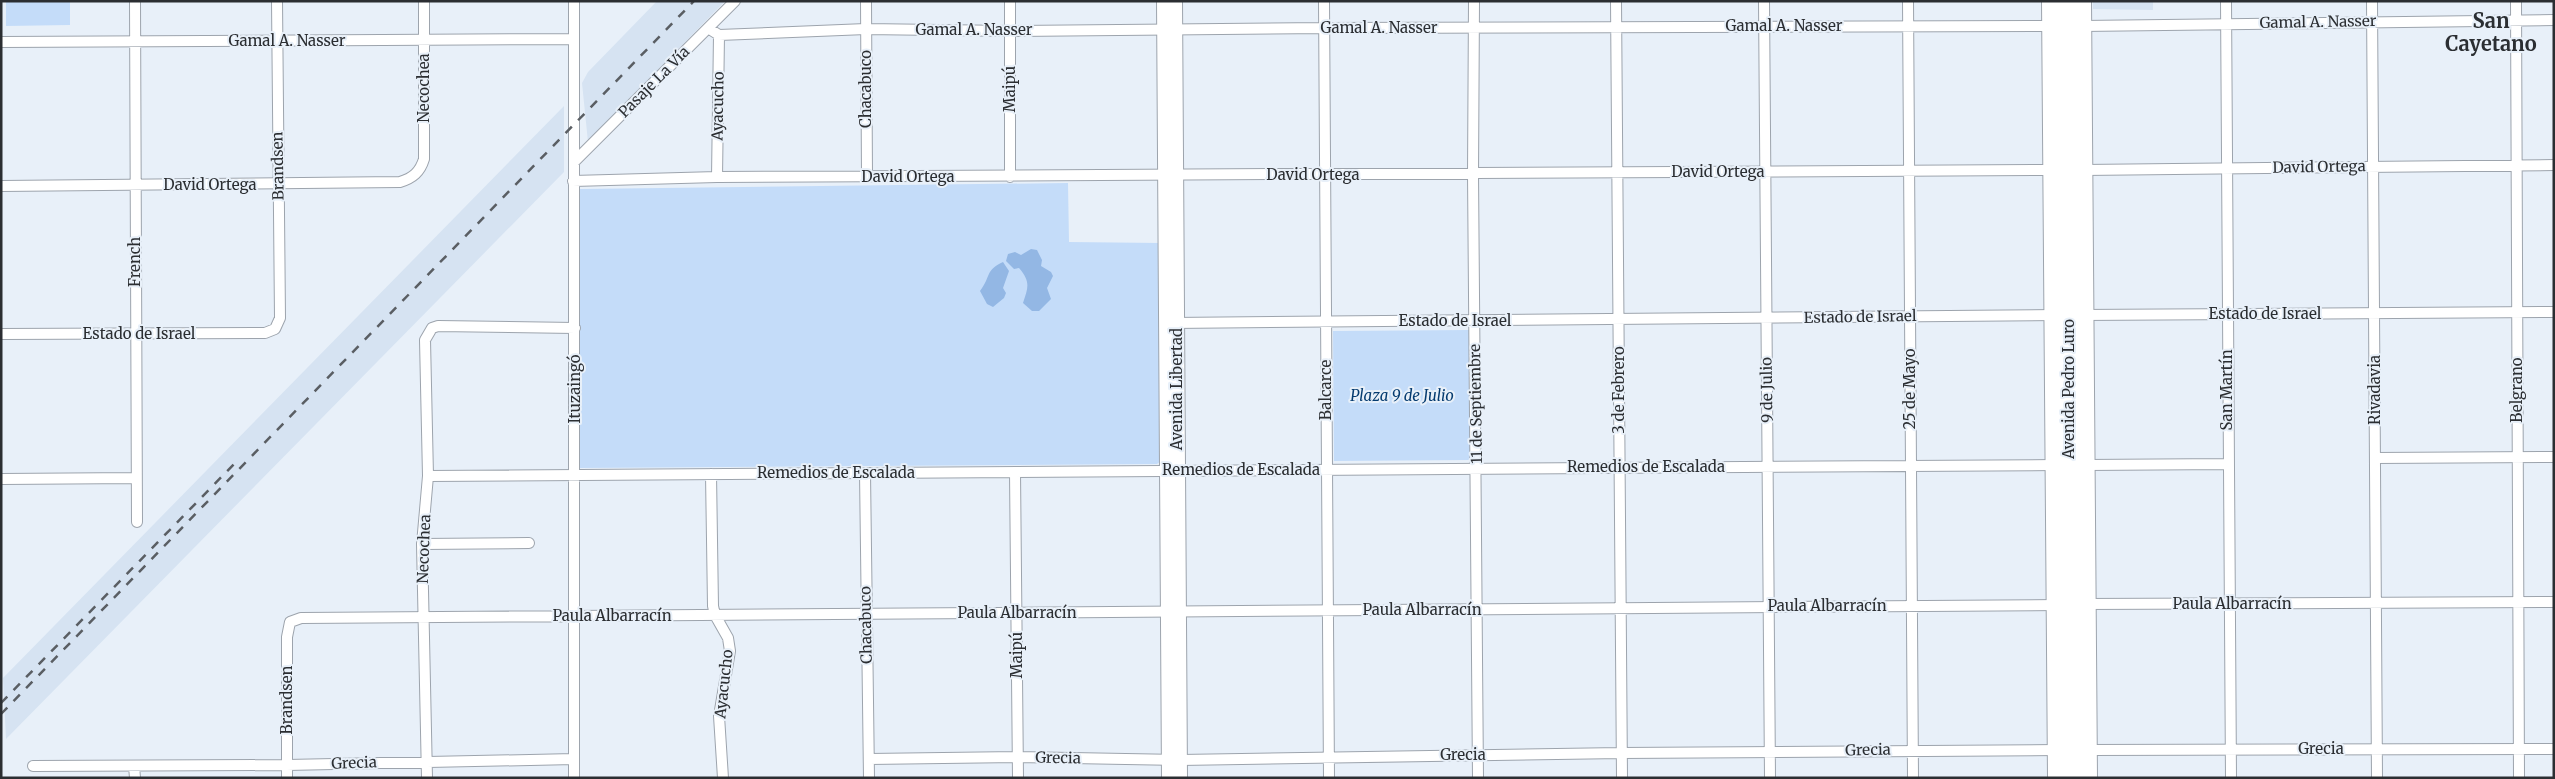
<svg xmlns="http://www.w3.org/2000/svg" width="2555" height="779" viewBox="0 0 2555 779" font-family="Merriweather,serif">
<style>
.built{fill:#d6e3f2}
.green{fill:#c4dcf9}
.forest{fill:#93b7e4}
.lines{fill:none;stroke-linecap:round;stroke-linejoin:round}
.street-casing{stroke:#9da4ad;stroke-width:12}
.secondary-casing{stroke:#9da4ad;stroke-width:16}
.highway-casing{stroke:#9da4ad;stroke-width:20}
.street{stroke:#fff;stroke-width:10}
.secondary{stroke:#fff;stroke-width:14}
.highway{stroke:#fff;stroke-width:18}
.rail{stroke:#5a5e63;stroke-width:2.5;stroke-dasharray:9 9;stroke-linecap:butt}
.labels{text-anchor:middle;stroke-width:4;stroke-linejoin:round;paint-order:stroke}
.street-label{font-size:15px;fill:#2b2e32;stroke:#e8f0f9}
.park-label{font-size:15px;font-style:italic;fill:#053b70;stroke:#e8f0f9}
.district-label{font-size:20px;font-weight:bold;fill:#2b2e32;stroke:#e8f0f9}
</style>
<rect width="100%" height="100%" fill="#e8f0f9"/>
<path class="built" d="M657,1H725L588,142L582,83L588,72Z
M2093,1H2153V10L2093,9Z
M564,106V172L6,739L3,678Z"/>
<path class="green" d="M6,1H70V25L6,26Z
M1068,183L1069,242L1161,243V461L1157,464L580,468V189Z
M1469,330L1470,460L1334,461L1333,331Z"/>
<path class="forest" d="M1031,249L1037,250L1042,260L1041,266L1051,272L1053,276L1047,288L1051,299L1039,311H1032L1023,303C1028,288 1031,282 1019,268L1014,269L1006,261L1008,254L1015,252L1021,255Z
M1003,262L1009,271L1003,288L1006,293L1004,298L993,307L987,304L980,291C991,277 985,270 1003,262Z"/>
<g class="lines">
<defs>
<path id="street" d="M135,1L137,522
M574,1V778
M866,1L867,177
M1010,1V177
M1324,1L1329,778
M1474,1L1473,174L1478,778
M1616,1L1622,778
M1764,1L1770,778
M1908,1L1913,778
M2226,1L2231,778
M2372,1L2377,778
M2516,1L2519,778
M2082,26L2554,20
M708,28L719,35L866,29L1010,31L1325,28L2052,26
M1,42L574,39
M574,162L735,1
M2083,170L2554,165
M717,177L719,35
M573,181L717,177L2053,170
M1,186L400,182C413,178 420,172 424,159V1
M2080,315L2554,312
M1172,323L2058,315
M1,334L265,333L275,329L280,318L277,1
M2375,458L2554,457
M2086,465L2228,464
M1015,472L1018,778
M865,473L869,778
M711,474L713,606L715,615L728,638L730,651L719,716L723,778
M428,476L2055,465
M1,479L136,478
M422,544L529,543
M2082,604L2554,602
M2088,750L2554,749
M869,759L1017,757L1180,760L1621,753L2057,750
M33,766L287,765L574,759
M134,766L135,778
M287,778V637L290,622L301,618L2060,605
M427,778L422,544L428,476L425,340L432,328L438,326L575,328"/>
<path id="secondary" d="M1164,1L1169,778
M1175,1L1180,778"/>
<path id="highway" d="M2051,1L2057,778
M2066,1L2072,778
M2082,1L2088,778"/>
</defs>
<use href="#street" class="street-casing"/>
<use href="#secondary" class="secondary-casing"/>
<use href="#highway" class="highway-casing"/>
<use href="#street" class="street"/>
<use href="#secondary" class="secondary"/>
<use href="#highway" class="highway"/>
<path class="rail" d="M1,703L238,460
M1,714L694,1"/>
</g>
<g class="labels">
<g class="street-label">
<text transform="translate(2318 22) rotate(-1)" y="5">Gamal A. Nasser</text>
<text x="1784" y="31">Gamal A. Nasser</text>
<text x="1379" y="33">Gamal A. Nasser</text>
<text x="974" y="35">Gamal A. Nasser</text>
<text x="287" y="46">Gamal A. Nasser</text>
<text transform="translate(654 82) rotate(-45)" y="5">Pasaje La Vía</text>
<text transform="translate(424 88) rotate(-90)" y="5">Necochea</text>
<text transform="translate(866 89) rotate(-90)" y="5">Chacabuco</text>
<text transform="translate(1010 89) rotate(-90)" y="5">Maipú</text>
<text transform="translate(718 106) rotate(-89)" y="5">Ayacucho</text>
<text transform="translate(278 166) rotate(-91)" y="5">Brandsen</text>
<text transform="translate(2319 167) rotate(-1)" y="5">David Ortega</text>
<text x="1718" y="177">David Ortega</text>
<text x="1313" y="180">David Ortega</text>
<text x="908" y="182">David Ortega</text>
<text x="210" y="190">David Ortega</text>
<text transform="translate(135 262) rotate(-90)" y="5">French</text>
<text x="2265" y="319">Estado de Israel</text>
<text transform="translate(1860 317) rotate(-1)" y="5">Estado de Israel</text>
<text x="1455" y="326">Estado de Israel</text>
<text x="139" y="339">Estado de Israel</text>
<text transform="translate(575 389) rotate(-90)" y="5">Ituzaingó</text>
<text transform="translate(1177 389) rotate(-90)" y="5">Avenida Libertad</text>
<text transform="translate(1910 389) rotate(-90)" y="5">25 de Mayo</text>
<text transform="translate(2069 389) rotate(-90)" y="5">Avenida Pedro Luro</text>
<text transform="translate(1326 390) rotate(-90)" y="5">Balcarce</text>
<text transform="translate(1619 390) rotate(-90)" y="5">3 de Febrero</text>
<text transform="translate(1767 390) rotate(-91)" y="5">9 de Julio</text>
<text transform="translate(2227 390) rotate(-90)" y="5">San Martín</text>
<text transform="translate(2375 390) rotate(-90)" y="5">Rivadavia</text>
<text transform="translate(2517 390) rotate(-90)" y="5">Belgrano</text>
<text transform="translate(1476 404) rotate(-91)" y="5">11 de Septiembre</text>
<text x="1646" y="472">Remedios de Escalada</text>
<text x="1241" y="475">Remedios de Escalada</text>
<text x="836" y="478">Remedios de Escalada</text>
<text transform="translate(424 549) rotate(-88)" y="5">Necochea</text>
<text x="2232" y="609">Paula Albarracín</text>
<text x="1827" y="611">Paula Albarracín</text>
<text x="1422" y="615">Paula Albarracín</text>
<text x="1017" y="618">Paula Albarracín</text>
<text x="612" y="621">Paula Albarracín</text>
<text transform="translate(866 625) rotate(-91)" y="5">Chacabuco</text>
<text transform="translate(1017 655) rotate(-90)" y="5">Maipú</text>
<text transform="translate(724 684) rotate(-84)" y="5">Ayacucho</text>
<text transform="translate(287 700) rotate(-90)" y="5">Brandsen</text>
<text x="2321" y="754">Grecia</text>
<text transform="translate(1868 750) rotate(-1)" y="5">Grecia</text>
<text x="1463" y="760">Grecia</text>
<text transform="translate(1058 758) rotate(1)" y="5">Grecia</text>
<text transform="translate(354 763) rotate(-2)" y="5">Grecia</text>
</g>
<g class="park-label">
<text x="1402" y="401">Plaza 9 de Julio</text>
</g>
<g class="district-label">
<text x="2491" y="28">San<tspan x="2491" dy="23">Cayetano</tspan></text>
</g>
</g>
<rect width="2555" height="779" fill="none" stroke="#2b2e32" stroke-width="5"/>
</svg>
